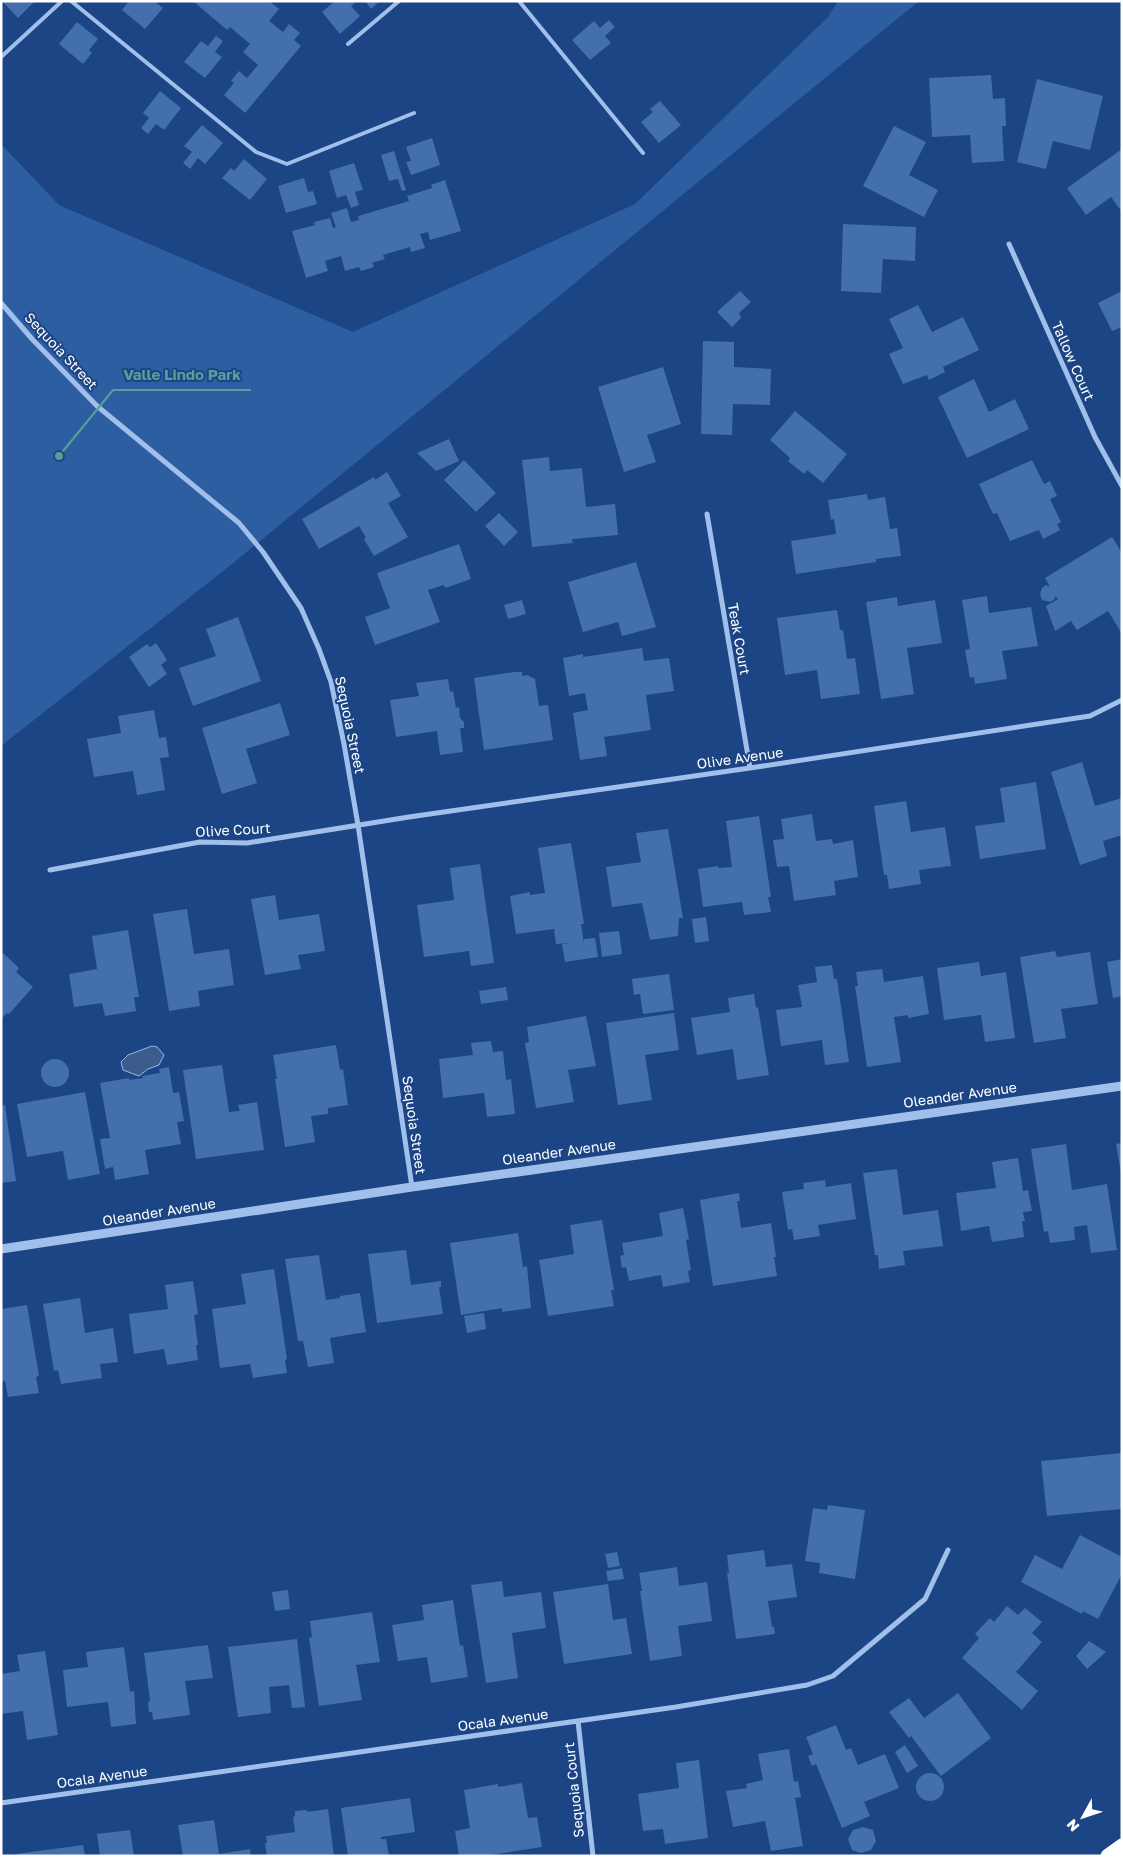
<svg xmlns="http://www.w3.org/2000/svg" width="1123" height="1857" viewBox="0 0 1123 1857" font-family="'Golos Text',sans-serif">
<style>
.green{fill:#2e5ea2}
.water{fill:#3d5c8b;stroke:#93baed}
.building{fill:#436fad}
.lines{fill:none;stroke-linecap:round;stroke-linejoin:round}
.service{stroke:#a1bfeb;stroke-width:4}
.minor{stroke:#a1bfeb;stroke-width:5}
.tertiary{stroke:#a1bfeb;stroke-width:9}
.motorway{stroke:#fff;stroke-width:15}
.labels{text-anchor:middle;stroke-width:4;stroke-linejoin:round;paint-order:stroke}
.street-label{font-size:14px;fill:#fff;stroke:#1b4584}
.leader{fill:none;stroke:#579f9a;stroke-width:2}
.callout-dot{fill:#579f9a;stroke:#1b4584;stroke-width:2}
.callout-label{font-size:15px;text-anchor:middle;font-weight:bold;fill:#579f9a;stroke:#1b4584;stroke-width:4;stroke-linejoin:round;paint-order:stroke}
</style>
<rect width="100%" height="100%" fill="#1b4584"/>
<path class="green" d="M838,1H919L232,564L1,746V144L59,205L353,332L635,204L828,17Z"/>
<path class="water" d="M152,1046L157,1047L164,1055L159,1065L148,1069L139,1076L123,1070L121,1062L128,1055Z"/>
<path class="building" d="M2,1H35L18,18Z
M129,1H154L163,8L145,29L122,10Z
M193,1H269L279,9L269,21L283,32L289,24L300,33L294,40L301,46L245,113L224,95L234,83L231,81L239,71L247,78L258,65L243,52L250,44L230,27L227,30Z
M335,1H354L355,3L351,6L360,16L340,34L322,12Z
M365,1H380L371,9Z
M609,20L615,27L605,36L611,43L590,60L572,40L594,21L600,28Z
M77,22L98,39L89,50L92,53L83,64L59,44Z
M216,36L223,41L215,52L222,57L205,78L184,62L201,41L208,46Z
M991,75L993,99L1005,98L1006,126H1002L1004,161L972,163L970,135L932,137L929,78Z
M1037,79L1103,96L1090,150L1053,141L1046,169L1017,162Z
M160,91L181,108L164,130L156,124L148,134L141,128L149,118L143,113Z
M660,101L681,125L659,143L641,122L653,112L650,109Z
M202,125L223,143L205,164L198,158L190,169L183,163L192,152L184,146Z
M894,126L926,142L909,175L938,190L924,217L863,186Z
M432,138L440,165L411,175L406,162L411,161L406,147Z
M1122,149V212L1111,197L1086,215L1067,188Z
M394,151L406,190L402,191L398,179L389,181L381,155Z
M244,159L267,179L250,200L222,178L231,168L234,171Z
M354,163L363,190L355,192L359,205L351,208L346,195L337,198L329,171Z
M304,178L308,192L313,191L317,204L286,213L278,186Z
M445,180L461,231L430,240L428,232L420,234L425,248L411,252L410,247L383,255L385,259L372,263L374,267L361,271L359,267L345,271L341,256L325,261L328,271L306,278L292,231L315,225L314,222L330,218L333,228L336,227L331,213L347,208L351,222L359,220L358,216L409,201L407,196L432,188L431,185Z
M843,224L916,227L915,261L883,259L881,293L841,291Z
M740,291L751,302L739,313L741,318L732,327L717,312Z
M1122,291V327L1112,331L1098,303Z
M918,305L932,332L963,317L979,350L943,367L945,372L929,380L927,375L903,384L889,354L903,348L889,319Z
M703,341L734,342V367L771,369L770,405L733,404L732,435L701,434Z
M663,367L681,424L647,435L656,462L624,472L598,387Z
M974,379L989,412L1015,399L1029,429L967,458L938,397Z
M795,411L847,454L823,483L807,470L804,474L788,461L790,458L770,440Z
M449,439L459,461L436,471L417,453Z
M549,457L550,471L582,468L586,507L615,504L618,535L572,539L573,543L532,547L522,460Z
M464,460L496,493L476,512L444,480Z
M1032,460L1044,484L1050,481L1057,496L1050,499L1061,522L1057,524L1060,530L1043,539L1039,530L1010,541L997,513L993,514L979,484Z
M387,472L401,496L388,503L408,537L374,556L364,539L366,538L359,526L319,549L302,519L374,477L375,480Z
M867,494L868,500L885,497L890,529L897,528L901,556L876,559V562L796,574L791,541L836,534L834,519L831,520L828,500Z
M499,513L518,532L504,546L485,526Z
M1112,537L1122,553V634L1108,611L1077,630L1071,621L1055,631L1046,606L1058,599L1055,596L1054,600L1050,602L1042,600L1040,594L1042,588L1046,585L1050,587L1045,578Z
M459,544L471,579L445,588L444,585L428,590L440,622L375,645L365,617L390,608L377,573Z
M636,562L656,627L622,636L618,622L583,632L568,582Z
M987,596L989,613L1031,607L1038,646L1002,651L1007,679L975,684L974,677L970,678L965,650L970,649L962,600Z
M897,597L898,606L935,600L942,643L907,648L914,694L881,699L866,602Z
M522,600L526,614L508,619L504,605Z
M837,610L840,630H843L847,659L855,658L860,694L821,699L817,670L785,675L777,618Z
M238,617L261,681L193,706L179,668L216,656L206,629Z
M156,643L167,660L161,665L167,674L149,687L129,657L147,644L150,647Z
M642,648L644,661L669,658L674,691L646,695L651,730L604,737L607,756L580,760L573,713L588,710L585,693L569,696L563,658L583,654V657Z
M514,672H522V676L527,675L535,679L539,706L548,705L553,740L484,750L474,678Z
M448,679L450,692L453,691L456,708L459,707L460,718L464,722V728H460L463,752L440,755L437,731L396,737L390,700L419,696L416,683Z
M280,703L290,735L246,749L257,783L222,794L202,728Z
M154,710L159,738L166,737L169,757L160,758L165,790L137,795L133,771L94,777L87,739L121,733L118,716Z
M1082,762L1095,806L1122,798V835L1103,841L1107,856L1080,865L1051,772Z
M1036,782L1046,849L980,859L975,826L1005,822L1000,788Z
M906,801L911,832L945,827L951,866L919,870L921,884L889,889L887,875H884L874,806Z
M812,814L816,841L832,839L833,844L853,840L858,877L834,881L836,895L794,901L789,866L777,867L773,840L784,839L781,819Z
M759,816L771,897H768L771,912L744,915L742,902L703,907L698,869L718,866V868L732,867L726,821Z
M668,829L683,918H679L678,936L650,940L642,903L612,907L606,867L641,862L636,833Z
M571,843L584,924H581L584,943V939L595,938L598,957L565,962L562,944L569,943L556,944L554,929L516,934L510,896L530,892V895L545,893L538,848Z
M480,864L494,963L471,966L469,951L424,957L417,905L454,900L450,868Z
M275,895L279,920L319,914L325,951L298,955L301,969L265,975L251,899Z
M187,909L194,954L229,949L234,985L198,991L200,1006L169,1011L153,914Z
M706,917L709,941L695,943L692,919Z
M128,930L139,997H134L136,1011L105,1016L102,1003L74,1007L69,974L97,969L92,936Z
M619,931L622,954L602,957L599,933Z
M1055,951L1057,957L1090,952L1098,1004L1061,1009L1066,1038L1034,1043L1020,957Z
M3,953L19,968L16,972L33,987L9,1014L7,1013L1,1019V955Z
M1122,959V996L1113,998L1107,962Z
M979,962L981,976L1006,972L1015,1038L985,1042L981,1015L944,1020L937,968Z
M832,965L834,979H837L849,1062L825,1065L822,1040L781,1046L776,1010L802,1007L798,985L817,982L815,967Z
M882,969L884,982L923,976L929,1014L908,1018V1015L894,1017L901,1062L867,1067L855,986H858L856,972Z
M669,974L674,1010L643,1014L640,994L634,995L632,979Z
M506,987L508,1000L481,1004L479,991Z
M754,994L756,1008L758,1007L769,1075L737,1080L733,1049L697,1055L691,1018L730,1012L728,998Z
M674,1013L679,1050L645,1055L652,1100L618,1105L606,1023Z
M586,1016L596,1066L568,1070L574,1102L536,1108L525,1043L529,1042L527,1027Z
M491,1041L493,1052L503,1051L506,1080L511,1079L515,1114L487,1117L484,1093L443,1098L439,1059L473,1055L471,1043Z
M336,1045L340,1070L343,1069L348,1105L328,1108V1114L311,1116L315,1142L285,1147L275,1079H277L273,1055Z
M41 1073a14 14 0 1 1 28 0a14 14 0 1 1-28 0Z
M222,1065L229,1112L240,1111L238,1105L257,1102L264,1150L196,1159L183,1070Z
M169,1067L173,1093L179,1092L184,1121L177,1122L181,1144L145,1150L149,1174L115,1180L113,1167L105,1169L100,1139L110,1138L100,1083L129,1078V1080L143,1078L142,1076L160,1073L159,1069Z
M85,1092L100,1174L68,1180L63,1151L27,1157L17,1104Z
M5,1105L16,1181L1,1183V1106Z
M1122,1143V1173H1121L1116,1144Z
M1066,1144L1072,1190L1107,1184L1117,1250L1091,1253L1087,1225L1074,1227L1075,1240L1050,1243L1048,1231L1044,1232L1031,1149Z
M1018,1158L1023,1191L1028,1190L1032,1211L1023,1212L1025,1221H1022L1024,1237L992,1242L989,1226L961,1231L956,1193L996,1188L992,1162Z
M897,1169L903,1215L938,1210L943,1246L903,1251L905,1265L879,1269L878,1255H875L863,1173Z
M825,1180L826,1187L851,1183L856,1219L818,1225L820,1236L794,1240L792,1229L788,1230L782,1192L804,1189L803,1183Z
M739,1193L740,1201H737L741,1228L771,1223L776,1257H774L777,1276L713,1286L700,1200Z
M683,1208L689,1239L686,1240L691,1270L688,1271L690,1282L663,1287L661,1275L629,1281L626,1267L622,1268L620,1256L624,1255L622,1243L663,1236L659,1213Z
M602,1220L614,1290H611L614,1306L548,1316L539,1260L574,1254L570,1225Z
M518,1233L523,1267L527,1266L531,1308L502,1312V1308L461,1315L450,1243Z
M406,1250L411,1285L441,1281V1287H439L443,1314L377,1323L368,1254Z
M319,1255L326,1300L340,1298V1296L360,1293L366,1332L330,1338L334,1363L308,1367L303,1341H298L285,1259Z
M274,1269L287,1359L285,1360L287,1373L253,1378L250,1364L220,1368L212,1309L246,1304L241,1274Z
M193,1281L198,1314L194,1315L198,1345H196L198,1360L167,1365L164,1349L134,1354L129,1314L168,1309L165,1285Z
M80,1298L85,1333L113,1328L118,1362L100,1364L102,1378L61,1384L58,1370L54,1371L43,1304Z
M27,1305L39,1376L36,1377L39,1393L8,1397L5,1381L1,1382V1309Z
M484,1313L486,1329L467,1333L464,1316Z
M1122,1453V1509L1047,1516L1041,1461Z
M828,1505L865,1510L855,1579L819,1573L820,1563L805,1561L813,1508L827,1510Z
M1080,1535L1122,1557V1574L1098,1619L1083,1611L1082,1614L1021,1582L1035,1555L1062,1569Z
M764,1550L766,1567L792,1564L797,1597L768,1601L772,1627H774L775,1634L736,1639L727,1573H729L727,1555Z
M617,1552L620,1566L608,1568L605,1554Z
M677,1567L679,1586L707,1582L712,1621L678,1626L682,1656L650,1661L640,1591H642L639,1573Z
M622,1568L624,1579L608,1581L606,1571Z
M502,1581L504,1597L541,1592L546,1628L512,1633L518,1678L486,1683L471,1585Z
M608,1584L613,1620L626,1618L632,1654L564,1664L553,1592Z
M288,1590L290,1609L275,1611L272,1592Z
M453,1600L460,1646L463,1645L468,1677L431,1683L427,1657L398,1661L392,1625L424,1620L422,1605Z
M1007,1606L1018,1615L1025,1608L1042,1622L1032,1633L1042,1642L1016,1672L1038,1691L1022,1710L962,1658L979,1638L975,1634L990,1618L994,1622Z
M372,1612L380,1662L356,1665L362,1700L319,1706L309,1638L312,1637L310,1621Z
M297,1639L305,1707L292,1708L289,1685L269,1687L271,1713L238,1717L228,1647Z
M1089,1641L1106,1652L1087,1669L1076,1656Z
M208,1645L213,1678L185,1681L190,1715L153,1720L152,1712H149L148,1702L150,1701L144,1653Z
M124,1647L130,1692L134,1691L136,1724L111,1727L108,1702L67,1707L63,1670L88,1667L86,1652Z
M45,1651L58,1735L27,1740L23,1711L1,1714V1674L20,1671L17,1655Z
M958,1693L991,1738L941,1776L911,1736L909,1738L889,1712L909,1698L924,1718Z
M836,1725L846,1750L851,1748L858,1765L885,1754L899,1788L864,1802L870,1816L842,1828L816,1764L812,1766L808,1756L813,1754L806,1737Z
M905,1745L918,1766L907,1773L895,1752Z
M789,1749L794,1782L798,1781L801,1797L795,1798L803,1846L771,1851L765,1821L733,1827L726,1791L747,1788L746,1784L763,1780L758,1754Z
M699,1760L708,1838L665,1844L663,1829L643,1831L638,1794L679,1788L676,1763Z
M916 1787a14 14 0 1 1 28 0a14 14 0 1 1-28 0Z
M522,1783L528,1818L537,1817L542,1847L484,1856H459L455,1831L470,1828L464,1790L498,1784V1787Z
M410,1798L415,1832L381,1837V1839H386L389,1856H348L341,1808Z
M328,1809L334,1856H267L265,1843H267L266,1836L295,1832L293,1817L295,1816V1811L307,1810V1812Z
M214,1820L219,1854L250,1849L251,1856H183L178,1825Z
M863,1827L873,1830L876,1841L871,1850L861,1853L852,1850L848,1839L853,1830Z
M130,1830L134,1856H100L97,1834Z
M83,1845L85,1856H16V1854Z"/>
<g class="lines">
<path class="service" d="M71,1L256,152L287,164L414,113
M519,1L643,153
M348,44L399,1
M1,57L62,1"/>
<path class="minor" d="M1009,244L1095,437L1122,486
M1,303L33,340L97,406L239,523L263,552L301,608L319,649L331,682L344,744L358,825L412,1187
M707,514L750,768
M50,870L200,842L247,843L409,817L750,768L1090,716L1122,700
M578,1721L593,1856
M1,1803L676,1707L807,1685L833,1676L925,1599L948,1550"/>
<path class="tertiary" d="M1,1249L412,1187L1122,1086"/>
<path class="motorway" d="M1108,1856L1122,1846"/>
</g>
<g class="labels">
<g class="street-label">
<text transform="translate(61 351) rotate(47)" y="5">Sequoia Street</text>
<text transform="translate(1073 361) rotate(66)" y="5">Tallow Court</text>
<text transform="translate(739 639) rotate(80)" y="5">Teak Court</text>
<text transform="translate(350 725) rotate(78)" y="5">Sequoia Street</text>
<text transform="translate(740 758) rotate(-8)" y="5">Olive Avenue</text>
<text transform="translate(233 830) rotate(-3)" y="5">Olive Court</text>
<text transform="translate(960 1095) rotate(-8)" y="5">Oleander Avenue</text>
<text transform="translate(414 1125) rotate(82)" y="5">Sequoia Street</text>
<text transform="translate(559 1152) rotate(-8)" y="5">Oleander Avenue</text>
<text transform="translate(159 1212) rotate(-9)" y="5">Oleander Avenue</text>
<text transform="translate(503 1720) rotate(-8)" y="5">Ocala Avenue</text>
<text transform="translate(102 1777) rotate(-8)" y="5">Ocala Avenue</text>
<text transform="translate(574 1790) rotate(-96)" y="5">Sequoia Court</text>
</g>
</g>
<path class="leader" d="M59 456L113 390H251"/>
<circle class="callout-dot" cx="59" cy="456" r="5"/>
<g class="callout-label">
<text x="182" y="380">Valle Lindo Park</text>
</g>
<rect width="1123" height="1857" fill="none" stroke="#ffffff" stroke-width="5"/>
<g transform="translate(1083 1817) rotate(230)" stroke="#1b4584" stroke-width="4" paint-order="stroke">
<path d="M0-4L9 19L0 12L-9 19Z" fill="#ffffff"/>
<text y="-8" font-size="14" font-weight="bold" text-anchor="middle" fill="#ffffff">N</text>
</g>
</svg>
